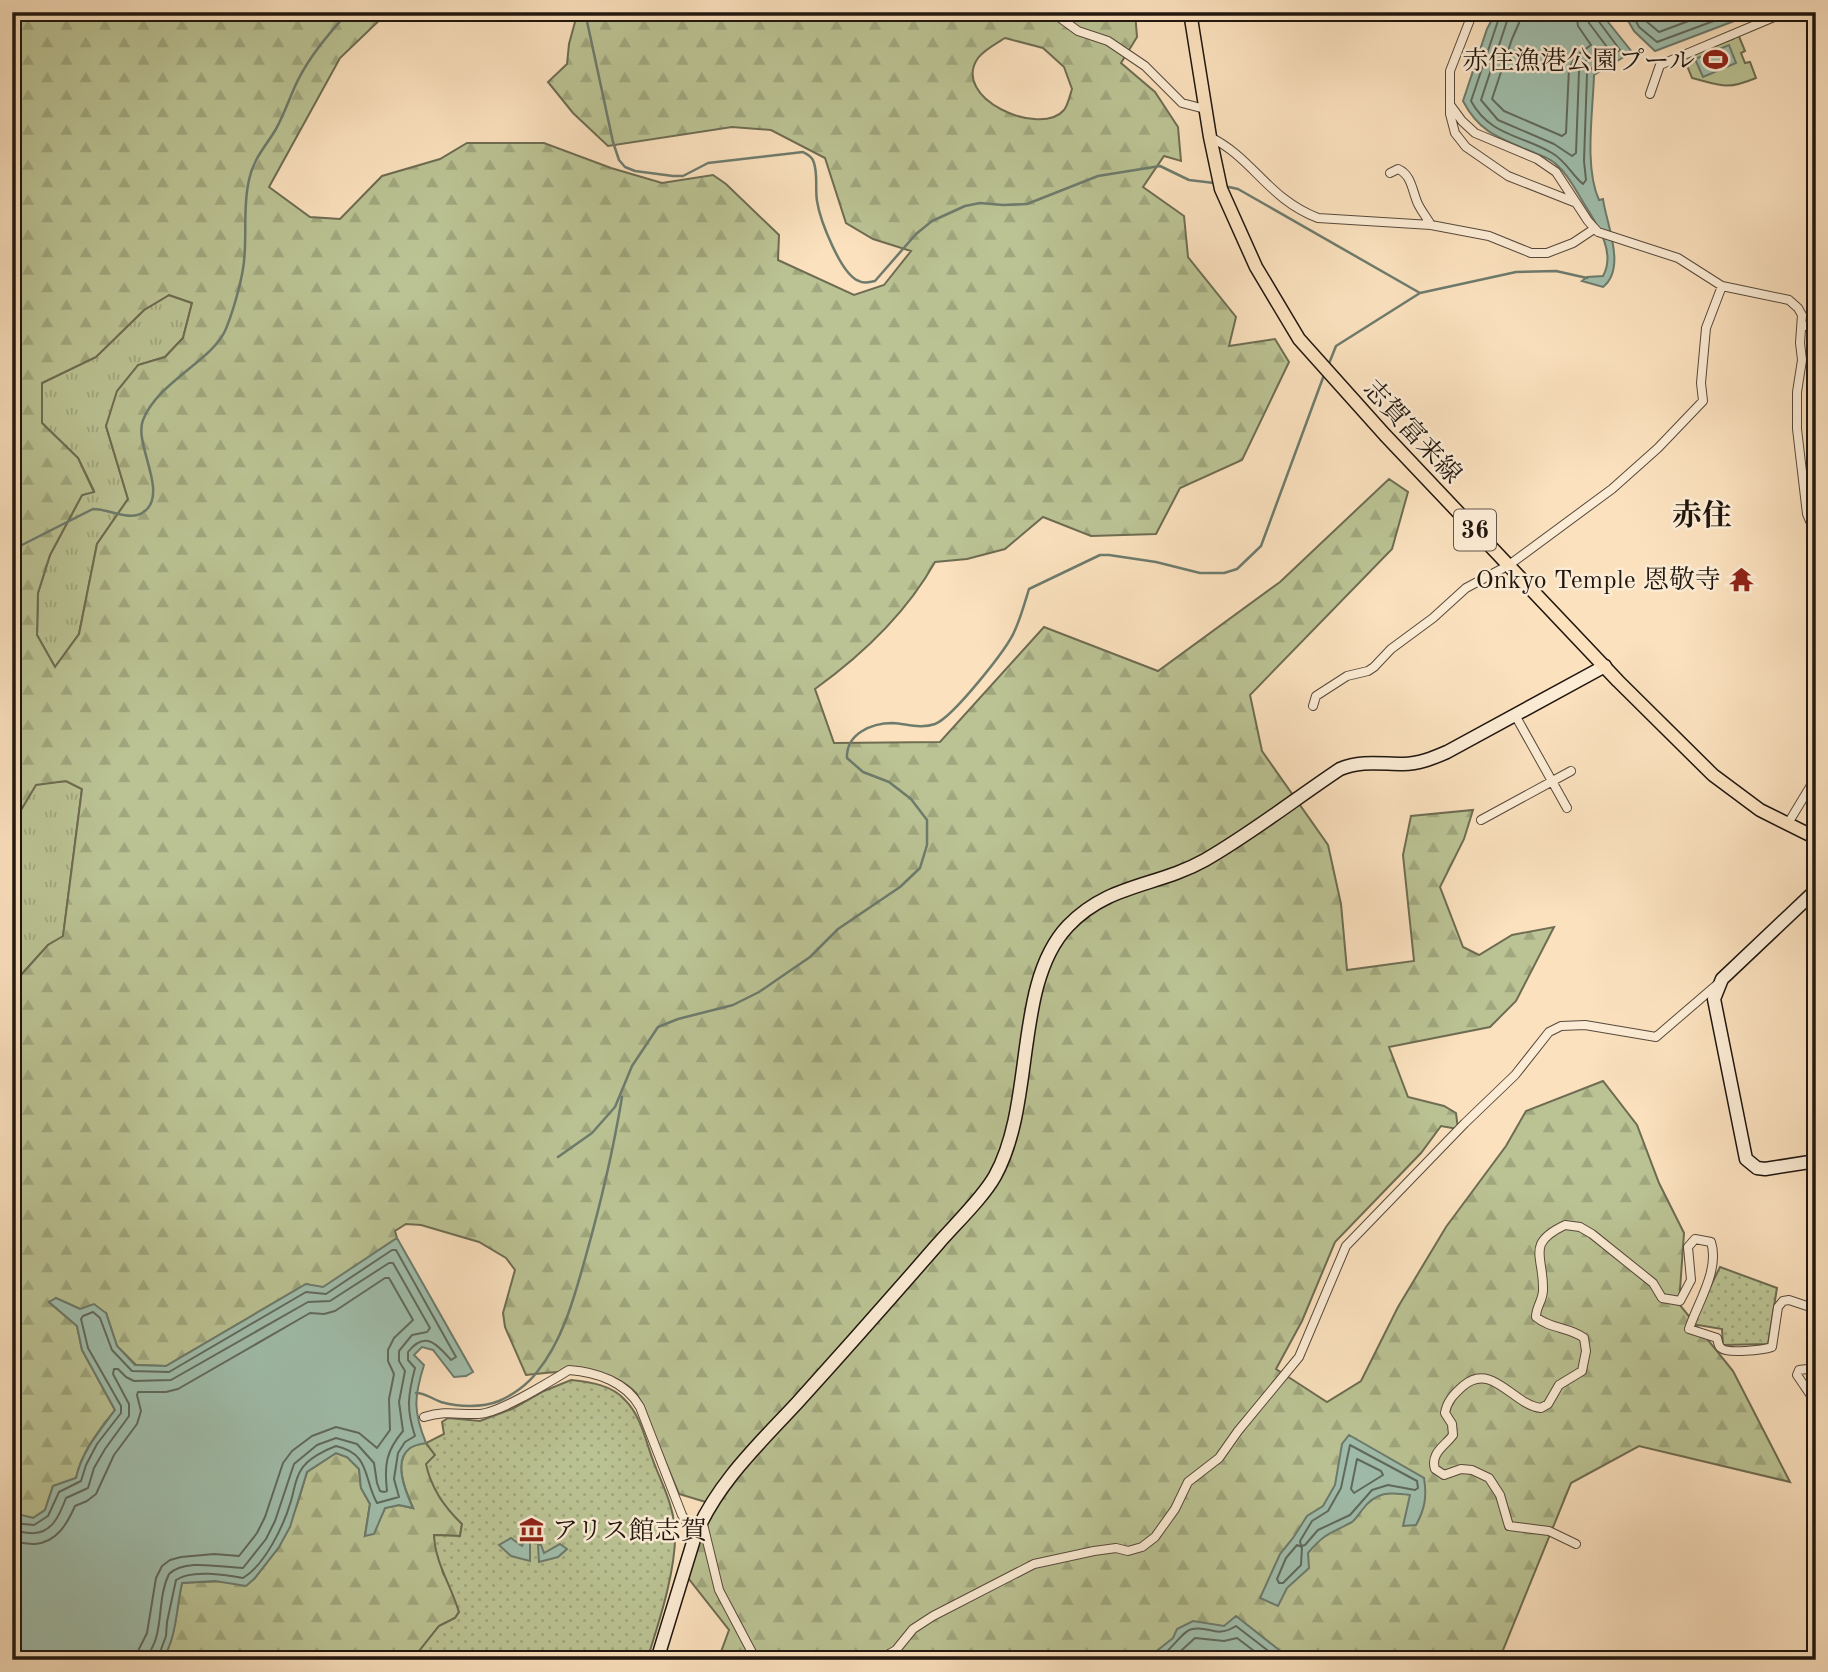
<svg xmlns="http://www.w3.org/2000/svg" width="1828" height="1672" viewBox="0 0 1828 1672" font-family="'Old Standard TT','Noto Serif JP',serif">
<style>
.grass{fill:url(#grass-tufts);stroke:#6e6c52;stroke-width:2}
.forest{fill:url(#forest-firs);stroke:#6e6c52;stroke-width:2;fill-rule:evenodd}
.park{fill:url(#park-dots);stroke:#6e6c52;stroke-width:2}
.pitch{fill:#bbc394;stroke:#6e6c52;stroke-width:2}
.water{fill:#a0beac;stroke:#6d7b6d;stroke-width:2}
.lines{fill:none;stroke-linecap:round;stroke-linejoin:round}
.shore{stroke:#606a5e;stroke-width:2}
.stream{stroke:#6d7b6d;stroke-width:2.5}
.street-casing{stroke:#57493b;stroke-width:10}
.secondary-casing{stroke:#20160f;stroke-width:15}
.primary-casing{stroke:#20160f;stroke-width:15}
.street{stroke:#fcecd5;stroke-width:8}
.secondary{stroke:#fcecd5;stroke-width:12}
.primary{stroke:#fbe1be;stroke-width:12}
.labels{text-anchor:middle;stroke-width:5;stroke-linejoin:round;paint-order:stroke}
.shield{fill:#fcecd5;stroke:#62564a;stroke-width:2}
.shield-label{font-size:24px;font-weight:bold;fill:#20160f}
.poi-label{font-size:26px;fill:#20160f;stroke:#fcecd5;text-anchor:end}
.street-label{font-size:26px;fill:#20160f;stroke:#fcecd5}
.quarter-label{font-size:30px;font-weight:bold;fill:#20160f;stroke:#fcecd5}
</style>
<defs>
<pattern id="grass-tufts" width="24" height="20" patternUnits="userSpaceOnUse" patternTransform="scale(1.75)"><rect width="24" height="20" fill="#bbc394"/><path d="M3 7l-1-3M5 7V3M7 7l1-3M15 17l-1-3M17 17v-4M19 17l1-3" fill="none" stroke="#a0a77e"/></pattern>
<pattern id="forest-firs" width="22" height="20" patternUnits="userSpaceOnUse" patternTransform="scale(1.75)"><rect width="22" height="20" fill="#bbc394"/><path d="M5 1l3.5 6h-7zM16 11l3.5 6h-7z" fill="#a0a77e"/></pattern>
<pattern id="park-dots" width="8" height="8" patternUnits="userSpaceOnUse" patternTransform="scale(1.75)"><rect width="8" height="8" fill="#bbc394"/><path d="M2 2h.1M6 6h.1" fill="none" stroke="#a0a77e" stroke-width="1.8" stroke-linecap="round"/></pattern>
</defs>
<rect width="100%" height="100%" fill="#fbe1be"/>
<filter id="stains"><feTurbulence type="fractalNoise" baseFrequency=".00286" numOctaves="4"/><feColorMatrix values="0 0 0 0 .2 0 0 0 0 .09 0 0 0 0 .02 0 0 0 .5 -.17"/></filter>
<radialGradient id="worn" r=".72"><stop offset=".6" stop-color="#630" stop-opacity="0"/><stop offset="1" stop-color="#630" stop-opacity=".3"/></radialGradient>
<path class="grass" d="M169,295L192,303L183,338L165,357L138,365L106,426L128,499L97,544L79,634L55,667L37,635L38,593L50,555L82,495L94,491L78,458L42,423V383L96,357L144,310Z
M66,781L82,789L63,937L48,945L12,985V825L36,784Z"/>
<path class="forest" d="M12,12H388L340,58L269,187L310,217L340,219L382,176L440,159L467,143H544L611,168L662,183L713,175L726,184L779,235L778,260L854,295L884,285L911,251L873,239L846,223L825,158L771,130L732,127L608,146L573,113L548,82L567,64L569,44L575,22L569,12H1135L1137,37L1121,63L1155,92L1178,127L1181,161L1164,156L1143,187L1184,216L1188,257L1236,317L1229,346L1275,339L1289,362L1242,460L1180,488L1156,534L1091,536L1043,517L1005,549L967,559L935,562C907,612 862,655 815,689L834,743L940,742L1044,627L1158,671L1280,582L1389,479L1408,492L1392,549L1250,695L1262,751L1328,845L1341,904L1347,970L1414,961L1403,855L1411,816L1473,810L1464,839L1440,887L1463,947L1479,955L1512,935L1554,927L1516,1001L1490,1027L1389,1047L1408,1097L1444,1106L1456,1113L1458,1129L1441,1126L1421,1153L1335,1242L1302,1321L1276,1369L1327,1402L1361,1381L1398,1307L1446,1227L1506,1146L1526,1111L1603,1081L1637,1125L1659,1183L1684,1233L1679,1304L1733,1371L1790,1482L1639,1446L1571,1483L1499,1660H718L729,1630L685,1574L709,1503L679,1494L637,1394C608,1363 564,1371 526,1375L505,1327L503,1313L515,1270L506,1258L479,1242L421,1225L406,1224L395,1231L397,1238L323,1288L306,1284L166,1366L136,1365L117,1346L106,1313L80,1309L56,1298L50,1303L77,1326L82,1350L115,1410C98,1432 82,1451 76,1478L53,1486L45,1510L33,1518L18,1515L12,1517V985L48,945L63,936L82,789L66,781L36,785L12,825ZM1005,38L1043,48L1064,67L1072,89C1070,95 1068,105 1064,110C1040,138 950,98 978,58C984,50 997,43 1005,38ZM169,295L192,303L183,338L165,357L138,365L117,391L106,426L128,499L97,544L79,634L55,667L37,635L38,593L50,555L82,495L94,492L78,458L42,423V383L96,357L144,310Z
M426,1443L435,1455L440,1498L462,1524L460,1536L434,1535L443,1573L453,1590L459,1612L455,1618L439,1626L412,1660H162C176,1638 176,1609 182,1583C206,1581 230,1582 254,1579L279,1547L297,1505L307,1472L336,1453L347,1457L359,1469L361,1488L370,1504L365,1535L380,1519L385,1508L399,1505L413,1508C406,1492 392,1461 410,1448C414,1445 421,1444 426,1443Z"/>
<path class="park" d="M1720,1267L1777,1288L1768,1344L1723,1345L1722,1329L1692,1324Z
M571,1380C590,1382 612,1385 625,1400C643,1418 646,1445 656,1468C664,1488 673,1506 675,1529C677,1568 659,1622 647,1660H515L509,1657L508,1660H412L439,1626L455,1618L459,1612C451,1585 435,1563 434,1535L460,1536L462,1524C444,1507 431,1488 426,1464L435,1455L426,1443L444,1434L442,1422L448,1418L480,1421L512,1409L544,1391Z"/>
<path class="pitch" d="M1738,34L1745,51L1741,53L1745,63L1750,62L1756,78C1727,90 1722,86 1692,78L1684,58L1733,39Z"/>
<path class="water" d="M1496,12H1600L1632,52L1594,75C1593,112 1584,167 1599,200L1603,199C1606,223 1627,268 1603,287L1582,281L1587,277L1603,276C1617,251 1595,222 1583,202C1575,189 1569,176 1558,166C1552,159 1543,156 1535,153C1502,139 1480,134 1463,101L1487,29Z
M1623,12H1758L1655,51L1634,31Z
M1729,45L1736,63L1703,77L1695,59Z
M397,1238L473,1372L466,1376L454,1377L433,1350L422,1347L414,1355L424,1365C414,1397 413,1411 426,1443C421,1444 414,1445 410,1448C392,1461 406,1493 413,1508L399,1505L385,1508L374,1534L365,1536L370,1504L361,1488L359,1469L347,1457L336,1453L307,1472L290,1527L279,1547L254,1579L246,1586L215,1581L182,1583C176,1609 177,1638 162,1660H12V1517L18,1514L33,1518L45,1510L53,1486L76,1478C82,1451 99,1432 115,1410L82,1350L77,1326L49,1302L56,1298L80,1309L94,1304L106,1313L117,1346L135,1365L166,1366L306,1284L323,1287Z
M1349,1435L1424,1478C1427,1496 1425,1509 1416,1525L1403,1526L1410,1495C1390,1492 1376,1491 1362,1510C1359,1514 1356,1519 1352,1522C1330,1534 1326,1532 1308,1553L1309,1568L1287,1588L1278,1606L1260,1598L1280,1554L1293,1538L1307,1516L1323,1506L1335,1485L1342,1444Z
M511,1538L522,1546L526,1538L530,1539V1561L511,1556L499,1545Z
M560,1544L567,1549L558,1557L539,1562L538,1545H541L544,1553Z
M1236,1616L1288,1657L1286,1660H1118L1130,1653H1154L1173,1638L1177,1629L1193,1621L1224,1626Z
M991,1651L1019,1660H973Z"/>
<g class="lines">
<path class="shore" d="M1501,12L1471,101C1490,136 1522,135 1552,153C1566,161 1572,175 1583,184L1586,180L1584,161L1587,74L1591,69L1620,50L1597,19L1595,12
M1510,12L1481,100L1498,120L1554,144L1572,156L1576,153L1579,71L1584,62L1607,47L1589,23L1587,12
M1521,12L1519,23L1512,39L1492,99L1504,111L1562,136L1566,133L1569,68L1576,56L1591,45L1578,26L1576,12
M1631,12L1639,27L1657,42L1738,12
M1641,12L1646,21L1659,32L1713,12
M1350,1445L1417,1481L1418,1488L1415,1490L1388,1485L1372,1490L1350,1515L1318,1530L1305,1545L1301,1546L1300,1541L1312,1521L1328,1511L1341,1488Z
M1357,1459L1381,1471L1383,1475L1354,1493L1351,1489Z
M12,1523L34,1525L48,1516L59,1492L81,1481L86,1465L97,1444L121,1413V1406L88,1348L81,1319L83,1316L93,1312L100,1318L112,1350L132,1371L169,1372L306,1292L326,1294L392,1250H396L456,1357L451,1360C437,1344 425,1330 408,1352V1360L415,1368C408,1395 406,1409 415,1436L405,1442L398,1453L394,1479L399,1497L377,1503C363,1478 371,1454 336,1446C325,1450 307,1459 301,1470C295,1479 294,1491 291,1501C284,1525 265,1565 243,1578C226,1575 191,1569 176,1580L167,1622L166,1636L157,1660
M12,1531C19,1531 24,1533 30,1533C52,1535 60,1514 66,1498L88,1488L94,1468L105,1449L129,1416V1404L113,1374L114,1369H118L126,1377L134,1381L171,1380L308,1302L330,1301L389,1263H393L430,1328L427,1332L412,1335L399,1351V1361L405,1371L399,1402L403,1431C386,1451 384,1465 387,1491L384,1492L380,1491L377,1483L374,1463L357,1444L336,1438L317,1445L294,1464L275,1521L266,1539L243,1568C222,1568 186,1558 169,1574C159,1594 162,1618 156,1638C154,1646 149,1651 148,1660
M12,1542C20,1542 27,1544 35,1544C57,1542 67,1524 75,1506L87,1501L96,1494L114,1455L137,1424L141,1411L137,1395L138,1392H166L178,1389L310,1313L324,1314L335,1311L385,1278H389L413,1320L394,1338L388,1350V1361L394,1374L389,1399L390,1430L377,1448L359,1433L336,1427L312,1436L292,1451L283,1463L265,1517L257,1533L239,1556L214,1554L181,1557L170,1560L162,1566L156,1578L147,1633L139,1649L137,1660
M1297,1545L1302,1547L1301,1565L1283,1583H1279L1277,1579L1286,1558Z
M1153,1660C1171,1654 1181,1631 1192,1629C1210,1625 1215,1639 1236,1626L1280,1660
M1171,1660L1195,1638L1224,1641L1237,1638L1266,1660"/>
<path class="stream" d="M585,12L613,142L619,160L625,167L635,171L673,176H683L708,163L803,152C808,155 813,157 814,163C818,175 815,189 817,201C820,220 841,275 859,281C864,284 869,282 875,281L916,234L932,221L965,206L980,203L1003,205L1027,204L1098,176L1160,166L1189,180L1214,183
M1224,186L1238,189L1420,293
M1328,366L1336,346L1420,293L1516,272L1556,271L1587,278
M12,550L93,509C112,509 134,525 148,508C165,487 134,443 143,420C158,382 211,361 225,331C232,315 240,287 243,269C248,241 242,209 249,180C253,159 266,146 276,129C285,113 290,96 298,80C311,54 329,34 348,12
M558,1157L592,1133L615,1107L632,1066L658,1027L678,1019L733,1005L759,992L810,957L838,929L900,887L920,868L927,845V820L911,799L889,782L863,772L847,758C846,734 871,723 893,723C907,724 921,729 935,724C953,717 1008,648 1015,630C1021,617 1025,602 1029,589L1100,555H1109L1156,562L1200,573H1224L1237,569L1261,546L1324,375
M416,1393C426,1393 432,1399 441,1402C458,1407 482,1408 499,1401C513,1395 528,1384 537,1372C563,1340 574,1298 585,1259C600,1206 613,1152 622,1097"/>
<defs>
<path id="street" d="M1052,12L1078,31L1108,41L1145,66L1182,103L1205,109
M1473,12L1450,71V114L1455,133L1466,147L1508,176L1574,202
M1650,94L1660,65L1786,12
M1451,106L1462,121L1475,133L1537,159L1556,172L1588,221L1598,232L1678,258L1722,286L1789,300L1798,308L1802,315L1800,343L1802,360L1797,392V429L1807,514L1816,535
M1210,137C1253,158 1268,199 1318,218L1431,225L1489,236L1531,253H1547L1573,243L1594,229
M1390,173L1398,169C1412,175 1412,191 1418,204C1422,212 1427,218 1431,225
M1803,326H1816
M1313,706L1316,696L1347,676L1368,671L1374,667L1391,649L1433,618L1466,588L1509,565L1612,489L1658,448L1703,401L1701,383L1706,328L1722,286
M1515,715L1567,808
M1481,820L1571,771
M1787,825L1816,777
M1816,1368L1799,1370L1797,1375L1816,1403
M424,1417C447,1410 458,1415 479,1414C500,1413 549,1382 569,1370C597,1372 626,1382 640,1407L682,1515L695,1536
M702,1520L719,1590L756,1660
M1576,1544L1549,1531L1509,1526L1500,1495L1489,1478L1472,1470L1461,1469L1444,1475L1435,1469C1430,1453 1445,1446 1453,1435L1452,1424L1445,1413C1447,1401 1454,1394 1463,1386C1492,1361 1513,1405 1541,1408L1548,1404L1559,1385L1582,1371L1586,1351L1584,1338C1570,1327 1550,1329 1536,1317C1536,1306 1543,1301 1543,1290C1544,1256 1525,1244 1565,1225L1580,1227L1592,1234L1653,1283L1662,1298L1680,1301L1691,1280L1688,1247L1695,1239L1711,1242C1720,1270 1697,1304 1689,1329L1717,1338C1718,1341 1718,1346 1721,1348C1727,1354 1763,1350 1772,1347L1778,1307L1783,1301L1789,1300L1816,1309
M869,1660L882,1658L896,1650L913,1629L933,1616L1034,1564L1094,1551L1116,1548L1128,1551L1142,1547L1155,1537L1175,1509L1188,1482L1219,1458L1238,1431L1299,1357L1346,1246L1465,1123L1515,1075L1549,1032L1561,1026L1585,1025L1656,1037L1720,982"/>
<path id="secondary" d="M1816,890L1722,979L1714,999L1746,1159L1757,1168L1765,1169L1816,1161
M657,1660L695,1536C717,1483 759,1444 797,1403C844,1351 891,1298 937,1245C955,1224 982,1199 995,1176C1036,1102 1013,984 1068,926C1109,883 1157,887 1205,860C1252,833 1295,799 1340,769C1361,760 1381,764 1403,764C1419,764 1433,758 1447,752L1605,666"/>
<path id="primary" d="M1190,12L1210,137L1221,189L1256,267L1299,339L1385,435L1618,681L1713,775L1760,810L1816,838"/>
</defs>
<use href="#street" class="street-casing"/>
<use href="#secondary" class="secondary-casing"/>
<use href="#primary" class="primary-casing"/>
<use href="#street" class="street"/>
<use href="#secondary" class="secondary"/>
<use href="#primary" class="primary"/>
</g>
<defs>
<symbol id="stadium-bare" viewBox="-9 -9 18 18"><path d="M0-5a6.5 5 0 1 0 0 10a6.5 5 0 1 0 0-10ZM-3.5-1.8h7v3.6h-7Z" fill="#8f2418" stroke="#fcecd5" stroke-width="2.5" paint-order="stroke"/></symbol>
<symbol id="temple-bare" viewBox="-9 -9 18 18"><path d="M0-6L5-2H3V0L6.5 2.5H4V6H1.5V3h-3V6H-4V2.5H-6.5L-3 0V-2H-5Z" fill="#8f2418" stroke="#fcecd5" stroke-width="2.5" paint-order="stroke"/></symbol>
<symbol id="museum-bare" viewBox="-9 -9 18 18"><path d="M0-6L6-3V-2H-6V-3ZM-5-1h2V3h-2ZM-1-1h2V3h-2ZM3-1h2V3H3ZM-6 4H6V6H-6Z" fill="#8f2418" stroke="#fcecd5" stroke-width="2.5" paint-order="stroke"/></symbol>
</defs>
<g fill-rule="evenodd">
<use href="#stadium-bare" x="1698" y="42" width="35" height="35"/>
<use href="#temple-bare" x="1724" y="562" width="35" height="35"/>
<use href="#museum-bare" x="514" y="1512" width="35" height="35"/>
</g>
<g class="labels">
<rect class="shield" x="1454" y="509.5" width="42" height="41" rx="5"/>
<g class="shield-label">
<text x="1475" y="538">36</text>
</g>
<g class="poi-label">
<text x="1695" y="69">赤住漁港公園プール</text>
<text x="1721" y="588">Onkyo Temple 恩敬寺</text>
<text x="552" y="1539" text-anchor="start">アリス館志賀</text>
</g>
<g class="street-label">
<text transform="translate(1413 431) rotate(47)" y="9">志賀富来線</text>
</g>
<g class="quarter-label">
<text x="1702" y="525">赤住</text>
</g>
</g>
<rect width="1828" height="1672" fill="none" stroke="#fbe1be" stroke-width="42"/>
<rect x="14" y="14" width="1800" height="1644" fill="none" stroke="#20160f" stroke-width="3.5"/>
<rect x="21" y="21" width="1786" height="1630" fill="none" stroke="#20160f" stroke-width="2"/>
<rect width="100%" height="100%" filter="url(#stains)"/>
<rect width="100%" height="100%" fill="url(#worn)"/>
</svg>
